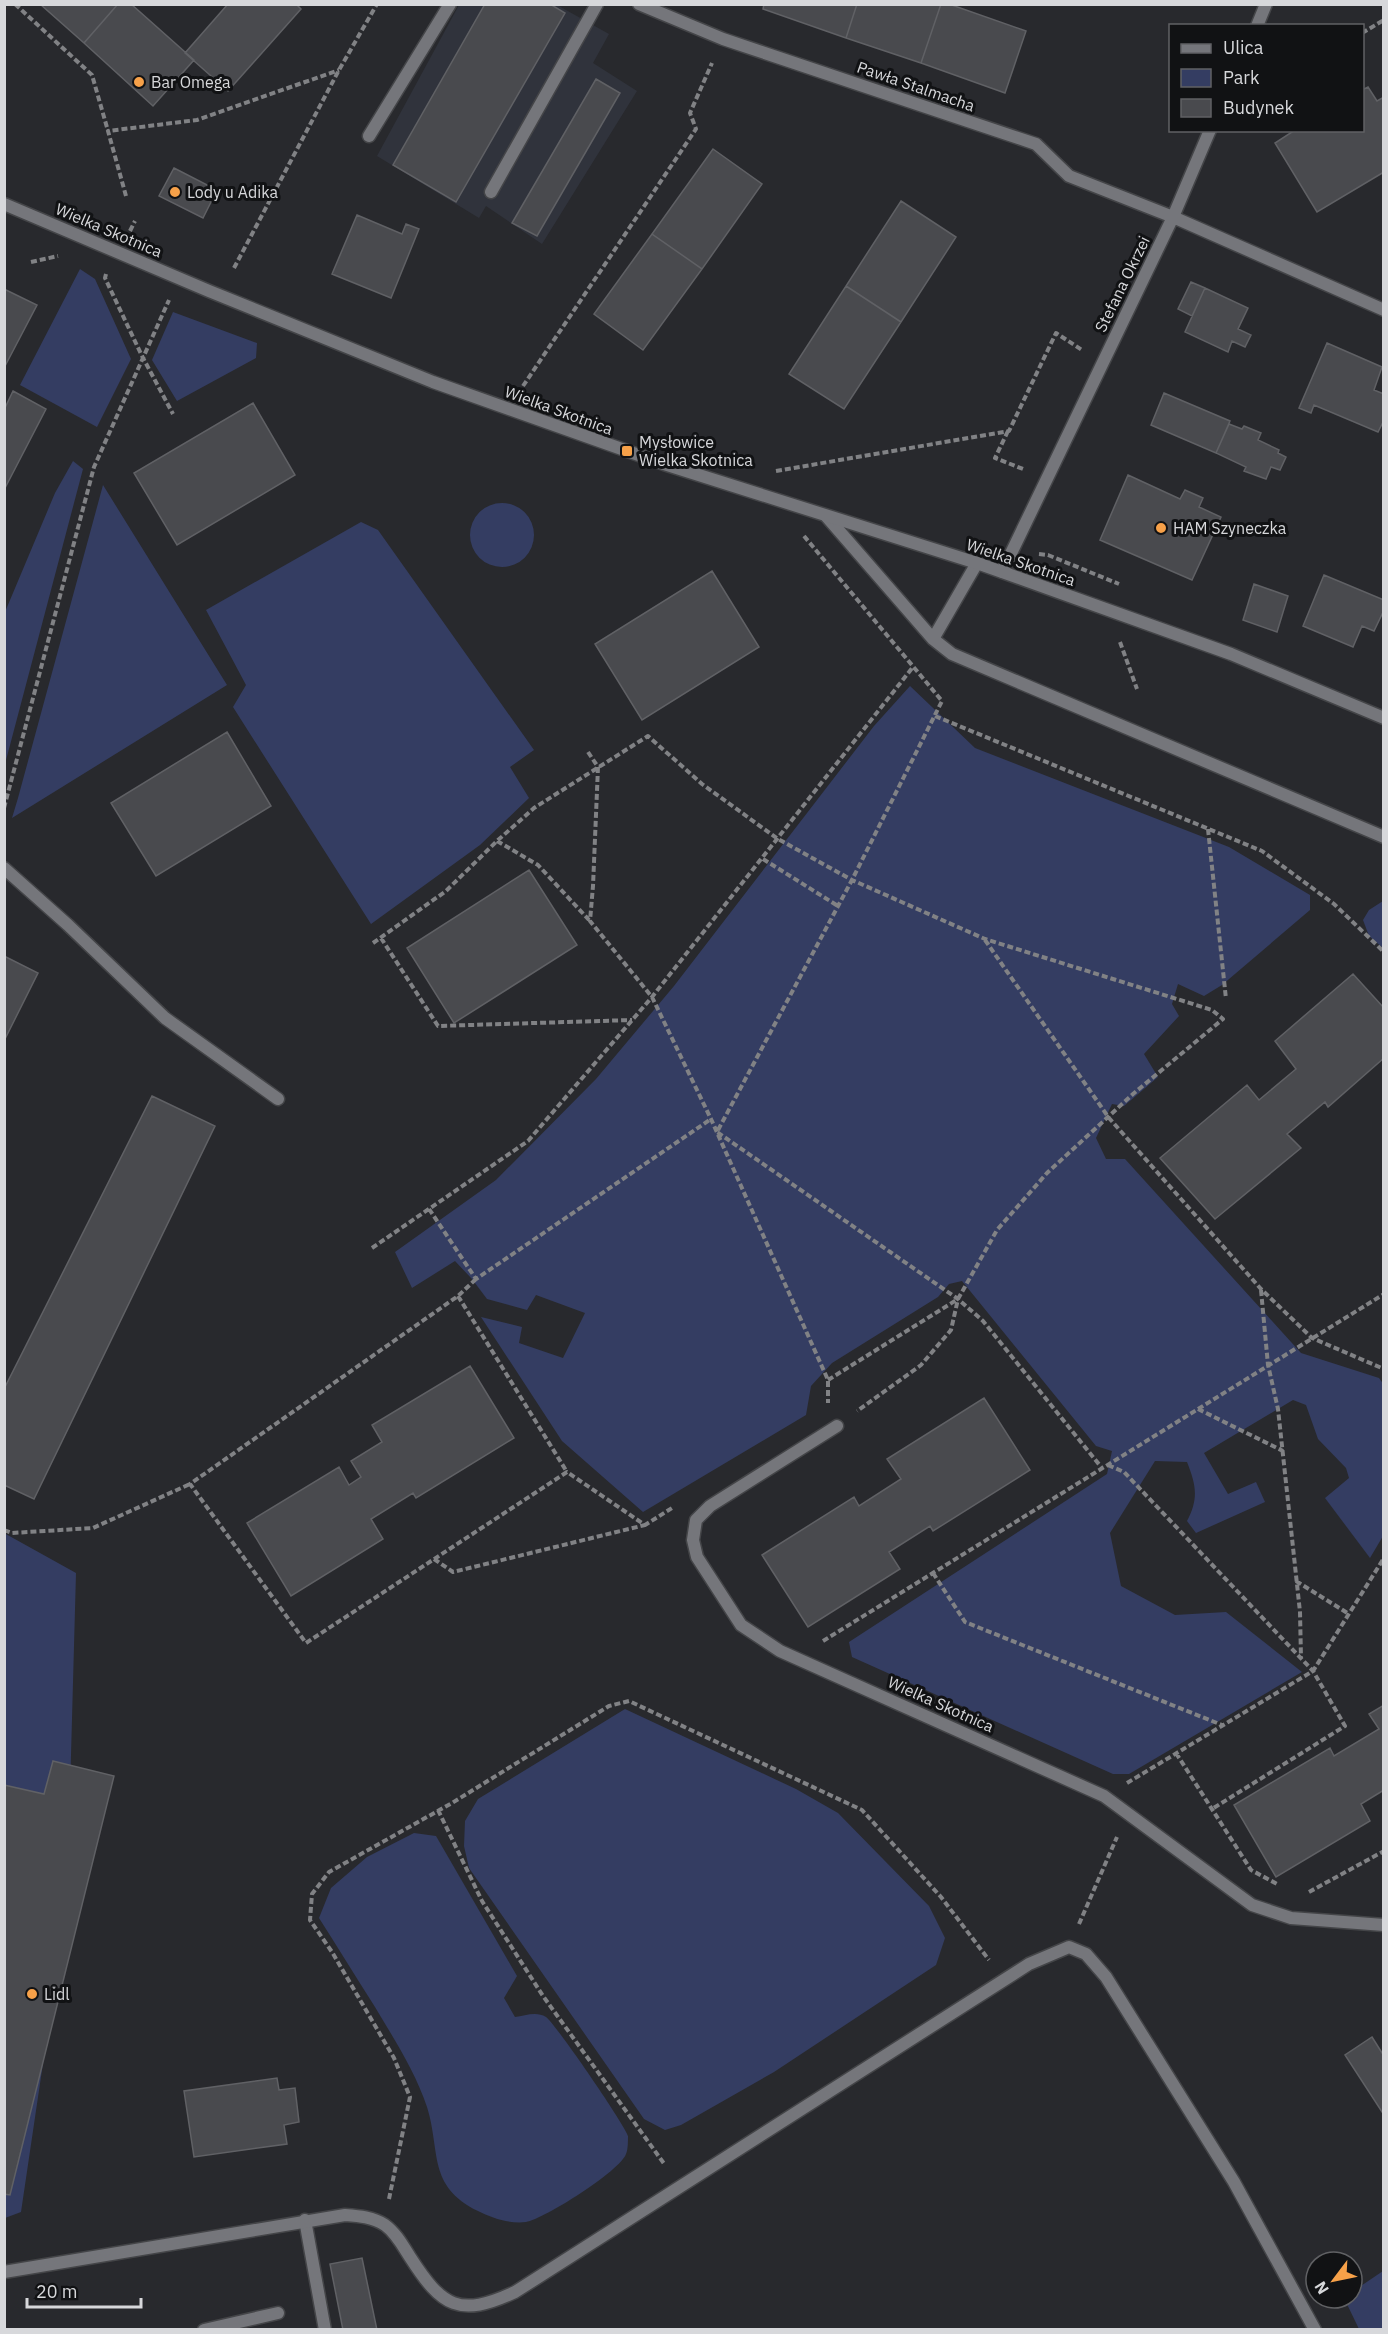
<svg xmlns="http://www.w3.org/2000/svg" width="1388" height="2334" viewBox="0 0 1388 2334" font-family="'IBM Plex Sans',sans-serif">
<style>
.built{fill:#30333c}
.green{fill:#343d62}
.building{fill:#494a4e;stroke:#606165;stroke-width:1.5}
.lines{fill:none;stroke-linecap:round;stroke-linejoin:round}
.lane-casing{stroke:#444548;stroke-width:15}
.street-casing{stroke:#444548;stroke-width:15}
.path{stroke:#818285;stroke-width:4;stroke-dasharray:6 3;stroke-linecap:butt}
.lane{stroke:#75767b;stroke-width:12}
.street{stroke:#75767b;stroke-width:12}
.poi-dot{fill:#f7a149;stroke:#111214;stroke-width:2}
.labels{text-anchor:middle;stroke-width:6;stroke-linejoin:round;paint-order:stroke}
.poi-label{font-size:16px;fill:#d7d8db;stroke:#111214;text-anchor:start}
.street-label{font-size:16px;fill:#d7d8db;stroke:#111214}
</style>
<rect width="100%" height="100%" fill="#28292d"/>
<path class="built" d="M459,5H557L609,34L593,63L637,91L542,244L486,206L479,218L377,156Z"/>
<path class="green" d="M80,269L95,279L131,359L97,427L20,385Z
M173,312L257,343L256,358L177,401L152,360Z
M73,461L83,469L5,764V612L55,493Z
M103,485L227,685L12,818L18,798Z
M470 535a32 32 0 1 1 64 0a32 32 0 1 1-64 0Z
M361,522L378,530L534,750L510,767L529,798L480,845L371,924L233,707L246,685L206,610Z
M910,686L975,748L1229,847L1310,895V910L1222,985L1204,996L1178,984L1172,1004L1179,1016L1144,1054L1158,1077L1124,1106L1112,1104L1096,1138L1106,1159H1125L1301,1353L1379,1378L1384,1385L1383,1536L1370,1558L1325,1498L1349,1478L1346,1468L1318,1439L1306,1405L1293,1400L1204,1453L1228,1494L1256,1482L1265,1502L1196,1533L1187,1521C1199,1498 1196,1485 1187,1462L1155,1461L1110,1533L1121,1586L1175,1615L1226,1612L1302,1672L1129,1774H1113L852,1657L849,1642L1107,1474L1112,1451L1096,1446L962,1281L949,1284L938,1297L832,1363L811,1386L806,1415L643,1512L562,1441L481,1317L522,1327L519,1343L563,1358L585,1313L536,1295L527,1310L487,1299L472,1279L455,1261L412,1288L395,1252L496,1180L596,1079L674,986L874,726Z
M1383,901V948L1369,936L1363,920L1369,910Z
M4,1533L76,1573L67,1901L21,2212L5,2218Z
M625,1709L796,1789L838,1813L929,1906L945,1938L936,1965L774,2072L681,2125L665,2130L644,2119L469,1868L464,1846L465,1821L478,1799Z
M414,1833L436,1836L517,1976L504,1998L515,2017C525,2016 536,2011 546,2017C555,2023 627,2128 628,2136C628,2141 628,2150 626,2154C620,2171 544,2219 526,2222C509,2224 492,2218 478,2211C427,2186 441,2152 427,2107C415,2071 394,2039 375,2007C356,1977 338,1948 319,1918L331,1888L367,1857Z
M1383,2271V2329H1359L1344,2298H1352V2292Z"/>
<path class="building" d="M40,4H118L84,43Z
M118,4H131L194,60L153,106L84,43Z
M228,4H296L301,9L228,91L185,53Z
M485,4H550L565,13L456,202L393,165Z
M764,4H857L846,38L763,9Z
M857,4H941L921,63L846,38Z
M941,4H949L1026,31L1005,93L921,63Z
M596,79L620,93L537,236L512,223Z
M1368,87L1377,101L1384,97V172L1317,212L1275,143L1295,130H1362V90Z
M713,149L762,184L702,269L652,234Z
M174,168L217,190L203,218L159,196Z
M901,201L956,237L901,322L846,286Z
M357,215L402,234L406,224L419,229L391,298L332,274Z
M652,234L702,269L643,350L594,314Z
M1191,282L1205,288L1192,316L1178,309Z
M846,286L901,322L844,409L789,374Z
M1205,288L1248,308L1238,329L1251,335L1245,347L1232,341L1228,352L1185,332Z
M4,289L37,305L4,368Z
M1327,343L1382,367L1374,390L1384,394V420L1378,432L1314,405L1311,413L1299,408Z
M13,391L46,409L4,490V410Z
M1164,393L1230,421L1216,453L1151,425Z
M253,403L295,475L177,545L134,473Z
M1229,424L1242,429L1244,426L1261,433L1258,440L1279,450L1278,453L1286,457L1280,470L1271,467L1266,479L1244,471L1246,467L1216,453Z
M1128,475L1180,499L1185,490L1203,498L1199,507L1221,517L1192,580L1100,540Z
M712,571L759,647L642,720L595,644Z
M1324,575L1384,600V610L1374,631L1362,626L1353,647L1303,626Z
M1254,584L1288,596L1277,632L1243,620Z
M227,732L271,806L156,876L111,803Z
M529,870L577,945L454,1023L407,948Z
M4,956L38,973L4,1041Z
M1353,974L1384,1008V1058L1328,1107L1325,1102L1287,1134L1301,1148L1215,1219L1160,1158L1247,1085L1259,1100L1296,1069L1275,1041Z
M152,1096L215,1126L34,1499L4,1485V1389Z
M470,1366L514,1438L416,1498L413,1493L371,1519L383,1539L291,1596L247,1523L339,1467L349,1485L361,1477L351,1461L382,1442L372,1425Z
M984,1398L1030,1470L933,1531L930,1526L889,1552L900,1569L808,1627L762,1555L854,1497L859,1506L901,1479L887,1459Z
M1384,1705V1790L1361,1804L1370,1821L1276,1877L1234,1805L1330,1748L1334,1756L1379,1729L1369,1714Z
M53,1761L114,1776L10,2195L4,2194V1785L44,1794Z
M1372,2037L1384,2056V2115L1345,2055Z
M277,2078L279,2090L295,2088L299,2122L284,2125L287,2144L194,2157L184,2091Z
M362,2258L377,2330H343L330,2264Z"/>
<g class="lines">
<defs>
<path id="lane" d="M369,136L450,4
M491,192L597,4
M827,517L933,639L952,654L1384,837
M933,639L977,563
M4,868L68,925L165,1018L278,1099
M305,2220L325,2330
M204,2330L278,2313"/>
<path id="street" d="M639,4L723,39L1036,144L1069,176L1173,217L1384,310
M1257,26L1266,4
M4,204L209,291L433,382L664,464L977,563L1231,654L1384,718
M1002,572L1173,217L1210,130
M837,1426L710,1506L696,1520L693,1540L697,1557L741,1625L780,1651L1104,1796L1252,1905L1291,1918L1384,1925
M4,2272L345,2215C359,2216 373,2217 385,2225C396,2233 403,2246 410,2257C442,2307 459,2318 515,2292L1029,1964L1069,1947L1086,1954L1106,1977L1234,2182L1315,2330"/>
</defs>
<use href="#lane" class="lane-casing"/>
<use href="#street" class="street-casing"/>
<path class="path" d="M15,4L92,75L108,131
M1362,33L1384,20
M126,196L108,131L197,120L339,70
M130,231L135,221
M31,262L58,256
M234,268L339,70L377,4
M106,274L105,278L142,356L173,414
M523,386L696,129L690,113L712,63
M1008,431L995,458L1023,469
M776,471L1009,431L1056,333L1082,350
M804,536L942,701L852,880L717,1132L958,1299L983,1321L1102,1468
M1039,554L1048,555L1119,584
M1120,642L1137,689
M935,716L1262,851L1334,904L1384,952
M588,752L598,767L593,886L590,921L652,997L711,1119L828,1380V1403
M4,808L94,467L169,300
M1208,829L1226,999
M497,841L538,865L589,920
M763,859L838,906
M381,938L438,1026L632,1020
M985,940L1109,1118L1261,1289L1312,1338L1384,1369
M373,943L446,891L497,841L534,808L648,736L702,784L778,839L852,880L985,939L1212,1010L1223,1019L1133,1094L1047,1173L997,1230L958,1299L951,1330L921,1365L857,1411
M429,1209L476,1279L711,1119
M372,1248L528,1141L652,997L913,667
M476,1279L458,1296L190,1484L306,1643L567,1472L645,1525L672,1508
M1261,1290L1268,1365L1278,1409L1300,1612L1301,1658
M458,1296L567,1472
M828,1380L958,1299
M1198,1409L1283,1451
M1108,1465L1124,1472L1313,1671L1345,1726L1212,1809
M4,1530L12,1533L93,1528L190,1484
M434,1559L453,1572L645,1525
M933,1573L965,1622L1222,1725
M1296,1581L1349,1614
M823,1641L1384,1294
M1176,1753L1251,1870L1279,1885
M1127,1783L1313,1671L1384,1558
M438,1810L482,1901L543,1996L665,2165
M1309,1892L1384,1851
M1079,1924L1117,1837
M389,2199L410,2097L394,2058L332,1952L310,1920L312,1894L329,1872L452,1803L609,1706L629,1701L862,1810L941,1897L989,1960"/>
<use href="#lane" class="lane"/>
<use href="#street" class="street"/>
</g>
<g class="poi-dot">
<circle cx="139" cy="82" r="6"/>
<circle cx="175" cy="192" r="6"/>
<rect x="621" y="445" width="12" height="12" rx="3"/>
<circle cx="1161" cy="528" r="6"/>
<circle cx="32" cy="1994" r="6"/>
</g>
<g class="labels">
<g class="poi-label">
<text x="151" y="88">Bar Omega</text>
<text x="187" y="198">Lody u Adika</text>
<text x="639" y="448">Mysłowice<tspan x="639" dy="18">Wielka Skotnica</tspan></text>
<text x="1173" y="534">HAM Szyneczka</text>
<text x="44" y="2000">Lidl</text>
</g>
<g class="street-label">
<text transform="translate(916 86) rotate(19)" y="6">Pawła Stalmacha</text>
<text transform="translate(109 230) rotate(23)" y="6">Wielka Skotnica</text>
<text transform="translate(1122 284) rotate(-64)" y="6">Stefana Okrzei</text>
<text transform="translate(559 410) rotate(20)" y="6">Wielka Skotnica</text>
<text transform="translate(1021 562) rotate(19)" y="6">Wielka Skotnica</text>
<text transform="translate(941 1704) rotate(24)" y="6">Wielka Skotnica</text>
</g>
</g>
<rect width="1388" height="2334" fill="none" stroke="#d7d8db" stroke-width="12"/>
<rect x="1169" y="24" width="195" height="108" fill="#111214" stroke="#606164" stroke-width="1.5"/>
<rect x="1181" y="44" width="30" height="9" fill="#75767b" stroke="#606164" stroke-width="1.5"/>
<text x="1223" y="54" font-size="18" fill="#d7d8db">Ulica</text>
<rect x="1181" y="69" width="30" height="18" fill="#343d62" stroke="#606164" stroke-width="1.5"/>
<text x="1223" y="84" font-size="18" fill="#d7d8db">Park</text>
<rect x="1181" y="99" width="30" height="18" fill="#494a4e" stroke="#606164" stroke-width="1.5"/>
<text x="1223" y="114" font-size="18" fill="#d7d8db">Budynek</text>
<g transform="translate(1334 2280) rotate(238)"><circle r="28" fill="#111214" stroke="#606164" stroke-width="1.5"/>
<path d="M0-4.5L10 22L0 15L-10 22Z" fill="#f7a149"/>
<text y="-9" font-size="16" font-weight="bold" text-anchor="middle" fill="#d7d8db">N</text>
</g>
<path d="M27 2298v9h114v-9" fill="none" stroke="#d7d8db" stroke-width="3"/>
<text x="36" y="2298" font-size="18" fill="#d7d8db" stroke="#111214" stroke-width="4.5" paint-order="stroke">20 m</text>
</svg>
